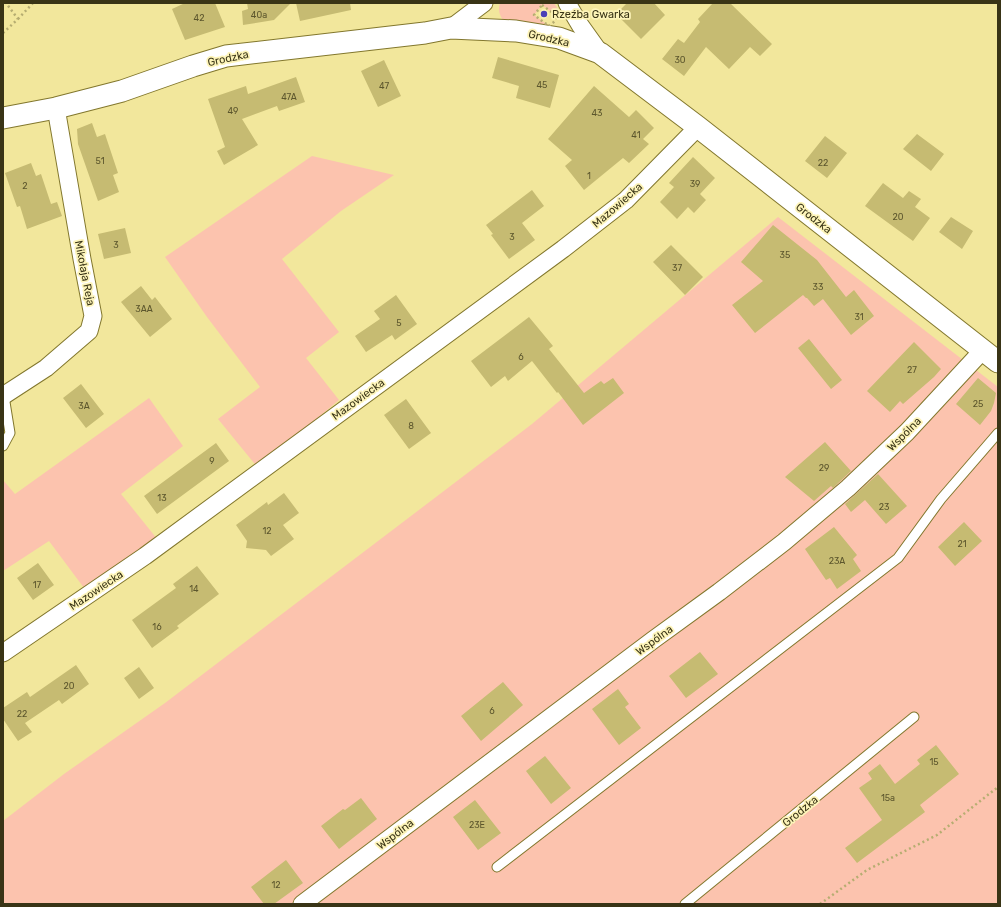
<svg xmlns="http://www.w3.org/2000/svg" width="1001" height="907" viewBox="0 0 1001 907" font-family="Rubik,sans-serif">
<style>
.green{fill:#fcc3ae}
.building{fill:#c6bb72}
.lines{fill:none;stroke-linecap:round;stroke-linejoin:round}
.service-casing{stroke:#82772d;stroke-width:11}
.minor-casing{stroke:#82772d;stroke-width:19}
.tertiary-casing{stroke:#82772d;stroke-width:23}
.path{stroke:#b6ad71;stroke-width:2.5;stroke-dasharray:2 3;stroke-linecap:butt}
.service{stroke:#fff;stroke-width:9}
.minor{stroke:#fff;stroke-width:17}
.tertiary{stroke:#fff;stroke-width:21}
.poi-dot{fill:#4b40b7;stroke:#fdf4b9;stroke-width:1.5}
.labels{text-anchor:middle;stroke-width:3.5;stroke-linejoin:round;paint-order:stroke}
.number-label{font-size:9px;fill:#5c562d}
.poi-label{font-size:11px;fill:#393416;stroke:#fdf4b9;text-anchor:start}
.street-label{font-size:11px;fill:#393416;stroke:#fdf4b9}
</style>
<rect width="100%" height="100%" fill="#f2e79c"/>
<path class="green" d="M500,3H554L559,11L557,16L542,5L534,15L549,26L503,20C499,14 498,10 500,3Z
M312,156L394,175L341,211L282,259L339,332L306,358L339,400L258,468L218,419L260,387L207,317L165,257Z
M778,217L998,387V904H3V821L64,774L165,703L532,424Z
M149,398L183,446L121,494L158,540L87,592L49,541L3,571V480L15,494Z"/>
<path class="building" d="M185,3H215L225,27L185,40L172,9Z
M247,3H291L274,20L243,25L242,11L248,9Z
M296,3H350L351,10L300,21Z
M627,3H654L665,15L641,39L616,14Z
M713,3H730L772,44L760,56L750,47L729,69L706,47L684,76L662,59L678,39L684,43L700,22L698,19Z
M498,57L559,75L550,108L516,98L519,86L492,78Z
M384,60L401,96L378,107L361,71Z
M296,77L305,102L279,111L277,106L242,119L258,145L224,165L217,151L225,147L208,99L246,86L248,94Z
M594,86L629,117L636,110L654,128L643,139L649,144L629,163L623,158L584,190L565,166L572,160L548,139Z
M92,123L97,137L105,134L118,173L113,175L119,192L98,201L78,144L77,129Z
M917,134L944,154L931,171L903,149Z
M825,136L847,153L827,178L805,161Z
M693,157L715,178L700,194L706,200L694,213L688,207L677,219L660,202L674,187L669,183Z
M31,163L36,176L41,174L51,204L57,202L62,216L27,229L20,206L17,207L5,173Z
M883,183L903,198L909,191L921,199L915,207L930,218L913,241L865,206Z
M532,190L544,206L522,223L535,240L509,259L491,235L493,234L486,225Z
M951,217L973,231L962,249L939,232Z
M773,225L817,260L846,297L854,290L874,316L851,335L823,299L814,306L807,298H806L803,295L755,333L732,305L763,281L741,262Z
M125,228L131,253L104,259L98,234Z
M671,245L703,277L685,295L653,262Z
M141,286L152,300L155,297L172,319L150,337L121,302Z
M396,295L417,324L395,340L392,335L366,352L355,336L380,319L374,311Z
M529,317L553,346L549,349L584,393L601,381L604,384L613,378L624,393L583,425L558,392L557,393L532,361L508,381L505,376L491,387L471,361Z
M809,339L842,380L831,389L798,348Z
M914,342L941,369L934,377L903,404L900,401L890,412L867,391Z
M978,378L996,393L994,403L991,411L980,425L956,404Z
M81,384L104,414L86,428L63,398Z
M406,399L431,433L409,449L384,415Z
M825,442L851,471L833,488L831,486L814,501L785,477Z
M216,443L229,461L157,514L144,496Z
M878,474L907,506L886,524L865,500L851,512L845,504Z
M284,493L299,513L283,525L294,539L271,556L266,550L246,548L247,541L236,525L267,502L268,505Z
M964,522L982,541L955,566L938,547Z
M834,527L857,555L853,559L861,571L837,589L830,578L826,580L805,549Z
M38,563L54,585L33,600L17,578Z
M197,566L219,594L177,626L179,628L152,648L132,620L176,588L173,584Z
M700,652L718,674L686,698L669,676Z
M76,665L89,684L62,704L59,700L25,723L32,732L18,741L3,719V708L27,692L30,697Z
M139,667L154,688L139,699L124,678Z
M503,682L523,705L481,741L461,716Z
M618,689L629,704L625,707L641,728L619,745L592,709Z
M936,745L959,774L920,805L925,812L857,863L845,848L882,820L859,788L872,779L868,773L880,764L895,784L920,764L917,760Z
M545,756L571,788L551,804L526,771Z
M361,798L377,819L339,849L321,826L343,809L345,810Z
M475,800L501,833L478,850L453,817Z
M286,860L303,883L274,904H264L251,887Z"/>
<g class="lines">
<defs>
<path id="service" d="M3,446L10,433L4,396
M497,867L898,558L941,499L998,433
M685,904L914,717"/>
<path id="minor" d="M567,3L580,25L600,53
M451,28L484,3
M3,396L46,368L89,331L93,316L82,259L56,108
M3,653L145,556L563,249L626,200L698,127
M302,904L653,640L719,592L784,542L848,488L907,432L983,350"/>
<path id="tertiary" d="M3,118L56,108L122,91L193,66L226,56L425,33L451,28L516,31L559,38L600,53L698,127L998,362"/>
</defs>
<use href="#service" class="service-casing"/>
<use href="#minor" class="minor-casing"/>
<use href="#tertiary" class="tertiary-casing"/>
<path class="path" d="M542,5L557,16L555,21L549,26L534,15Z
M18,19L33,3
M3,33L18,19L6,3
M820,904L867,870L937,835L998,787"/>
<use href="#service" class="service"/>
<use href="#minor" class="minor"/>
<use href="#tertiary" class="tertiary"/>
</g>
<circle class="poi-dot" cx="544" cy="14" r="4"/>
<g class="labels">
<g class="number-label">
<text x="259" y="18">40a</text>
<text x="199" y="21">42</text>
<text x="680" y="63">30</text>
<text x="542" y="88">45</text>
<text x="384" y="89">47</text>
<text x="289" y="100">47A</text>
<text x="233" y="114">49</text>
<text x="597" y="116">43</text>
<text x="636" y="138">41</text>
<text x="100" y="164">51</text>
<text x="823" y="166">22</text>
<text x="589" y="179">1</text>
<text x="695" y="187">39</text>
<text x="25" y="189">2</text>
<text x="898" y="220">20</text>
<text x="512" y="240">3</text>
<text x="116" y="248">3</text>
<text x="785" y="258">35</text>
<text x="677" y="271">37</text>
<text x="818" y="290">33</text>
<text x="144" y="312">3AA</text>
<text x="859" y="320">31</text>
<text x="399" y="326">5</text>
<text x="521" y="360">6</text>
<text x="912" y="373">27</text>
<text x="978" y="407">25</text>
<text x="84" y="409">3A</text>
<text x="411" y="429">8</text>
<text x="212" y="464">9</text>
<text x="824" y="471">29</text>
<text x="162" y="501">13</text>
<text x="884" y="510">23</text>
<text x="267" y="534">12</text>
<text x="962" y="547">21</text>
<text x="837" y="564">23A</text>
<text x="37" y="588">17</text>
<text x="194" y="592">14</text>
<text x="157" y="630">16</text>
<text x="69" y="689">20</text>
<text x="492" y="714">6</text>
<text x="22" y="717">22</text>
<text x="934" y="765">15</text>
<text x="888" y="801">15a</text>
<text x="477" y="828">23E</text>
<text x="276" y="888">12</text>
</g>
<g class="poi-label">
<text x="552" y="18">Rzeźba Gwarka</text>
</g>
<g class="street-label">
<text transform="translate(549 38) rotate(13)" y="4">Grodzka</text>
<text transform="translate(228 58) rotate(-12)" y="4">Grodzka</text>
<text transform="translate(617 205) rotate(-41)" y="4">Mazowiecka</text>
<text transform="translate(814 218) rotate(38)" y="4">Grodzka</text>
<text transform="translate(85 273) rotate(79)" y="4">Mikołaja Reja</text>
<text transform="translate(358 399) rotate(-36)" y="4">Mazowiecka</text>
<text transform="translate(904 434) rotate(-45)" y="4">Wspólna</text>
<text transform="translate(96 590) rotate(-34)" y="4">Mazowiecka</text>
<text transform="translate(654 640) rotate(-36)" y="4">Wspólna</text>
<text transform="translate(800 811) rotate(-39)" y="4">Grodzka</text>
<text transform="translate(395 834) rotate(-37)" y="4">Wspólna</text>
</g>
</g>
<rect width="1001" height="907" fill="none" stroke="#393416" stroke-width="8"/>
</svg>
